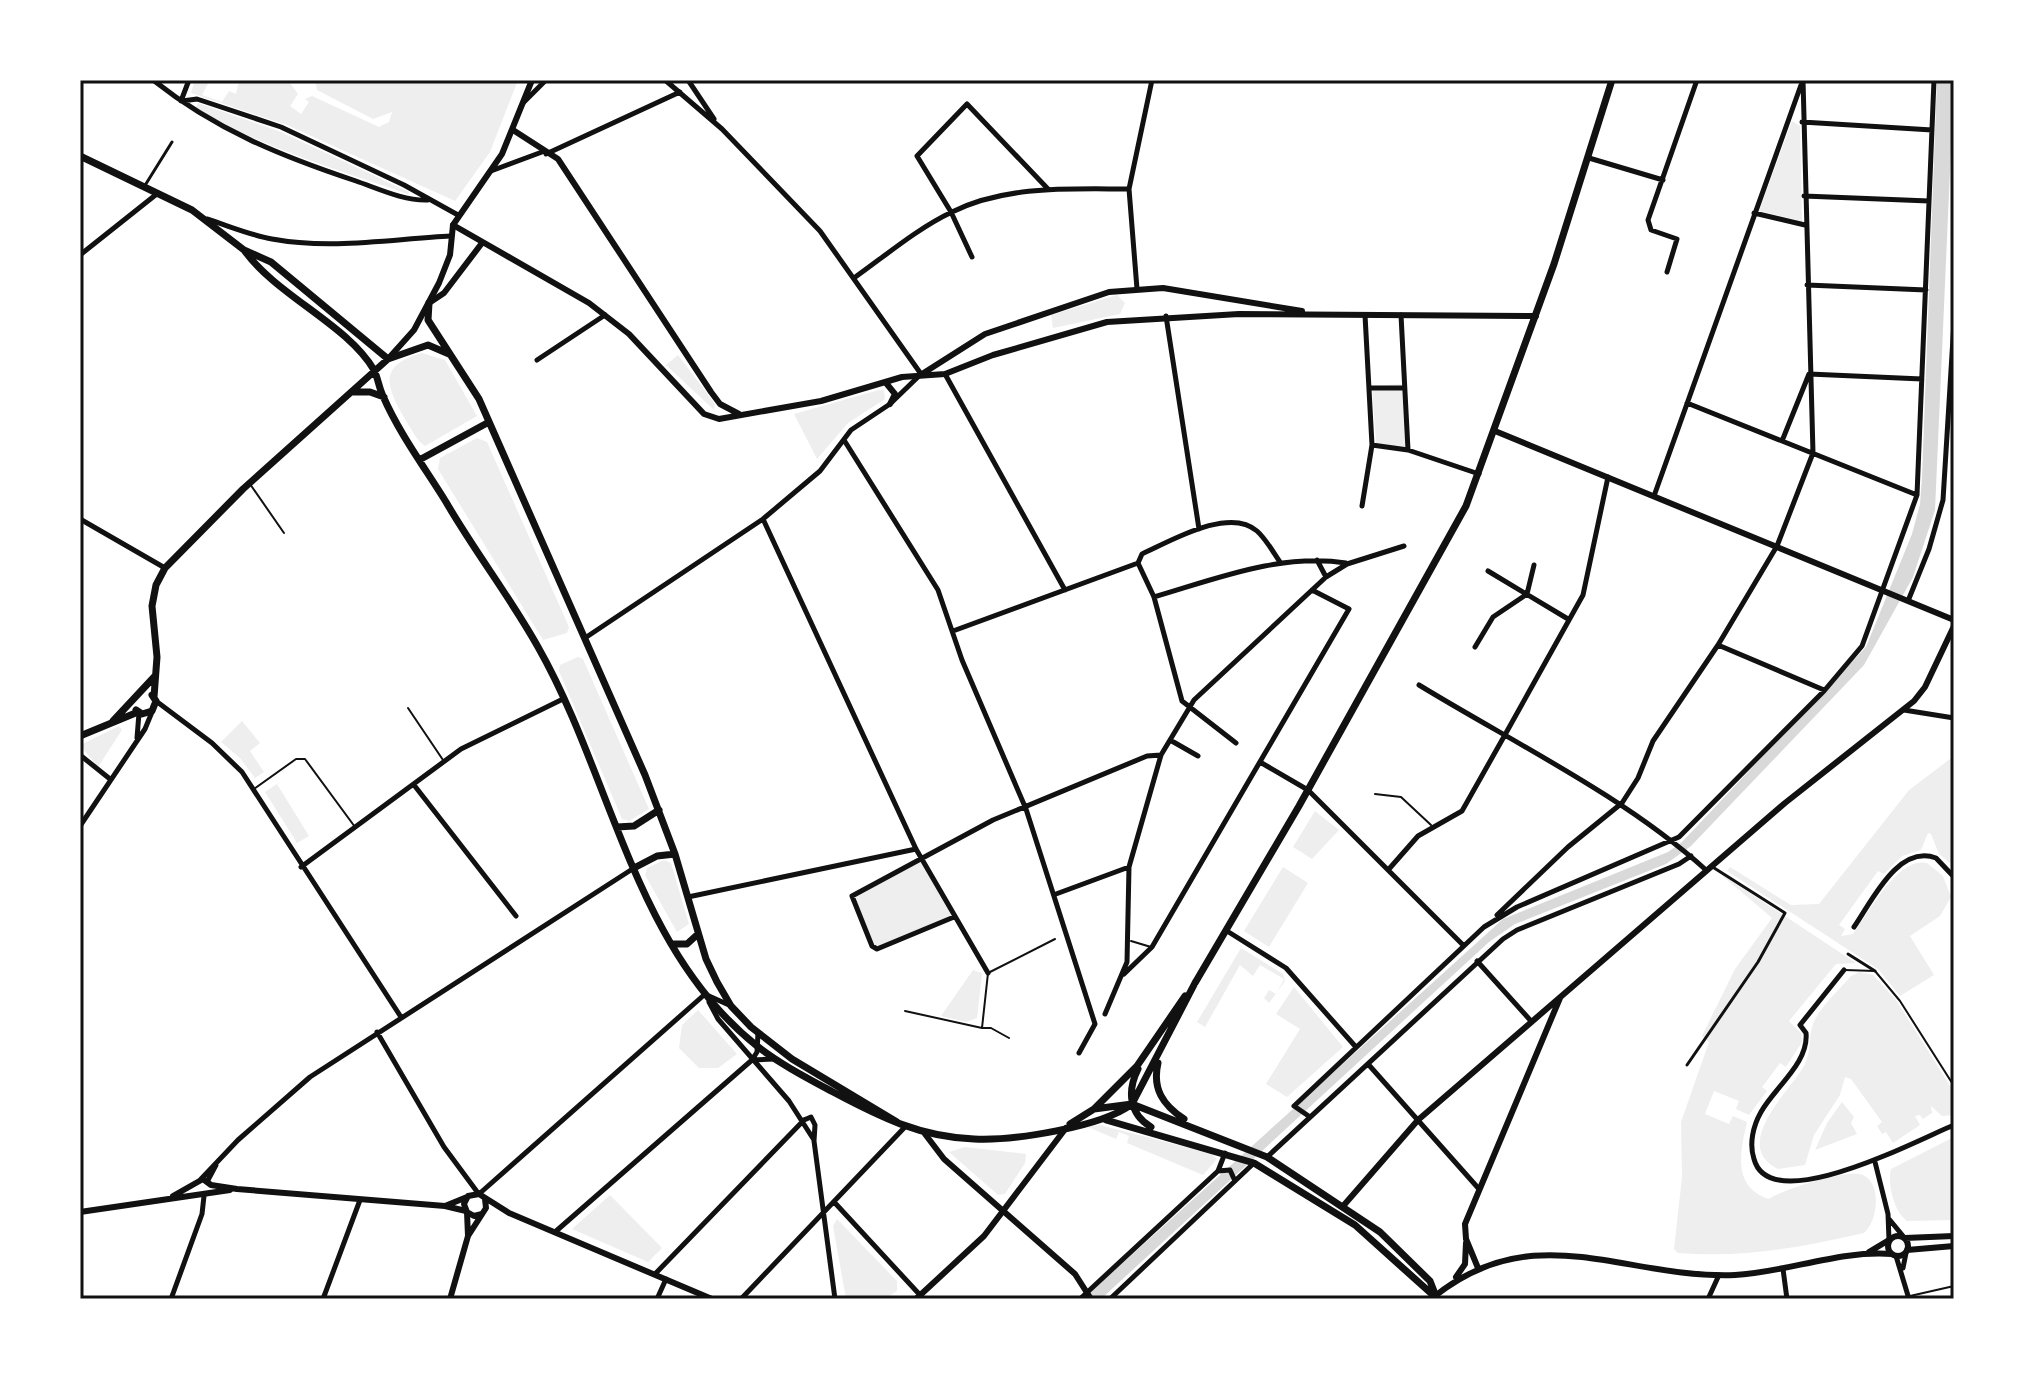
<svg xmlns="http://www.w3.org/2000/svg" width="2034" height="1379" viewBox="0 0 2034 1379" font-family="'Exo 2',sans-serif">
<style>
.green{fill:#eee}
.water{fill:#d9d9d9}
.lines{fill:none;stroke-linecap:round;stroke-linejoin:round}
.service{stroke:#111;stroke-width:2}
.pedestrian{stroke:#111;stroke-width:3}
.minor{stroke:#111;stroke-width:5}
.tertiary{stroke:#111;stroke-width:6}
.secondary{stroke:#111;stroke-width:6}
.primary{stroke:#111;stroke-width:7}
.neatline{fill:none;stroke:#111;stroke-width:3}
</style>
<rect width="100%" height="100%" fill="#fff"/>
<path class="green" d="M195,80H210L202,95L222,102L229,91L236,94L239,80H288L298,94L290,106L301,114L309,102L305,99L312,96L379,127L389,122L392,112L373,119L317,90L315,80H518L490,152L455,201L287,125L191,93Z
M198,103L281,132L409,192L408,194C335,169 262,148 196,108Z
M1792,121L1800,126L1802,221L1759,211Z
M1117,295L1125,303L1120,314L1053,328L1051,315Z
M422,353L445,360L477,416L425,446C417,441 412,430 406,421C388,389 375,366 422,353Z
M678,355L715,404L714,410L666,365Z
M1402,384L1405,448L1376,443L1372,386Z
M879,390H884L885,399L848,423L817,459L794,414Z
M477,438L487,442L569,627L567,633L543,640L438,469L440,458Z
M578,657L583,659L649,809L629,821L622,819L559,671L560,665Z
M242,721L260,743L250,751L264,772L255,778L240,758L221,742Z
M119,726L122,730L98,767L80,745Z
M1954,756V866L1939,854L1931,834L1928,833L1921,850L1902,856L1884,874L1878,871L1839,925L1845,929L1841,936L1853,934C1868,914 1898,856 1927,863L1943,876L1951,897L1940,916L1910,936L1934,975L1900,996L1878,969L1727,871L1730,867L1791,905L1819,904L1909,790Z
M277,784L309,836L297,843L265,792Z
M1315,811L1339,830L1312,859L1293,847Z
M921,858L954,917L875,948L853,893Z
M664,860L671,863L689,924L677,932L645,875L647,868Z
M1283,867L1308,883L1269,947L1244,931Z
M1718,872L1856,963L1836,964L1789,1021L1801,1033L1802,1042L1786,1067L1780,1063L1762,1087L1767,1091L1749,1115L1736,1109L1739,1101L1714,1091L1705,1114L1729,1124L1733,1116L1747,1122C1740,1152 1732,1187 1769,1199C1781,1190 1845,1170 1860,1174C1883,1180 1878,1222 1864,1233C1797,1248 1746,1258 1678,1253L1674,1249L1682,1177L1681,1122L1709,1042L1702,1036L1735,969L1772,918Z
M1241,948L1283,974L1285,981L1269,1003L1264,998L1269,990L1276,994L1284,979L1260,965L1253,976L1240,965L1205,1027L1197,1022Z
M973,970L982,973L977,1018L966,1022L941,1016Z
M1859,972L1873,975L1896,1000L1954,1092V1115L1942,1116L1931,1106L1932,1113L1923,1119L1920,1115L1915,1116L1920,1125L1893,1143L1886,1132L1882,1134L1877,1126L1882,1122L1851,1079L1845,1077L1840,1095L1814,1135L1805,1165L1778,1169C1730,1145 1790,1091 1804,1066C1812,1051 1808,1038 1813,1024C1819,1008 1840,989 1851,976Z
M1294,987L1343,1047L1287,1097L1266,1084L1300,1029L1276,1014Z
M698,1010L737,1054L718,1068H699L679,1048L682,1025Z
M1842,1102L1854,1117L1851,1123L1857,1134L1815,1150L1827,1123Z
M1100,1125L1212,1154L1217,1159L1203,1175L1127,1143L1129,1136L1119,1132L1116,1139L1088,1127Z
M1954,1137V1220L1907,1221C1894,1212 1887,1183 1891,1169Z
M965,1147L1026,1154L1025,1163L1005,1194L998,1195L949,1152Z
M610,1195L662,1248L648,1262L572,1229Z
M837,1219L897,1281V1291L885,1299H846L833,1226Z"/>
<path class="water" d="M1937,80H1954L1935,510L1913,577L1864,665L1691,846L1666,864L1515,924L1489,942L1101,1299H1083L1503,919L1668,852L1682,842L1866,647L1912,534L1920,504L1922,477Z"/>
<g class="lines">
<path class="service" d="M250,484L284,533
M408,708L443,760
M254,789L296,759H305L355,827
M1375,794L1401,797L1431,825
M1131,941L1151,947
M1845,970L1875,971L1900,1001L1954,1086
M905,1011L982,1028L988,973L1055,939
M983,1028H991L1009,1038
M1910,1296L1954,1286"/>
<path class="pedestrian" d="M144,187L172,142
M1848,954L1875,971
M1687,1065L1758,962L1785,913L1711,866"/>
<path class="minor" d="M153,80C216,130 281,156 356,181C379,189 404,201 428,200
M688,80L714,119
M181,101L189,80
M182,101L197,99L281,127L404,185L458,215
M524,102L546,80
M1802,122L1932,130
M546,154L680,92
M1589,158L1663,180
M491,171L542,152
M1804,196L1929,201
M1754,213L1805,225
M207,219C229,226 250,235 272,239C331,250 392,239 451,236
M80,255L158,193
M972,257L951,212L917,156L967,104L1048,189
M1667,272L1677,239L1651,230L1648,220L1697,80
M854,278C885,256 918,228 952,212C1006,185 1071,189 1129,189
M1807,285L1926,290
M1137,289L1129,189L1152,80
M1365,315L1372,445L1408,450L1401,315
M1166,316L1199,529
M537,360L605,315
M945,374L1065,590
M1370,388H1404
M1687,403L1917,495
M844,440L938,590L962,660L1026,809L1095,1024L1079,1053
M1782,441L1809,374L1922,379
M1408,450L1479,474
M1654,496L1801,85
M1362,506L1372,445
M80,519L165,568
M763,519L916,849L988,973
M1317,560L1326,577
M1138,563L1154,597L1182,701L1236,743
M1488,571L1568,619
M1154,597C1216,579 1280,553 1346,563
M1908,601L1929,549L1943,500L1954,322
M953,631L1138,563L1142,554C1169,542 1229,506 1257,531C1266,539 1273,552 1280,562
M585,638L763,519L820,471L851,430L890,404L921,374L820,231L722,129L665,80
M1718,645L1824,690
M1475,647L1493,617L1527,594L1534,565
M1419,685C1514,743 1624,796 1706,870
M156,701L212,743L242,772L401,1017
M1904,710L1954,718
M137,738L139,713
M1170,740L1198,756
M80,755L110,779
M1260,762L1308,790L1463,945
M414,785L516,916
M80,826L145,729L152,712
M301,867L461,749L563,699
M1389,869L1418,836L1462,811L1506,733L1583,595L1608,477
M1056,894L1129,867
M688,897L916,849
M1954,911V926
M1497,915L1568,847L1622,803L1638,778L1653,741L1718,645L1777,546L1813,453L1803,80
M954,917L877,949L872,946L852,896L993,820L1147,756L1161,755
M1854,927C1872,901 1898,844 1936,858L1954,877
M1227,931L1286,968L1355,1046
M1477,961L1531,1021
M1844,970L1800,1025L1806,1033C1809,1063 1775,1087 1761,1112C1753,1126 1749,1144 1754,1159C1770,1219 1919,1139 1954,1125
M1124,974L1152,947L1349,609L1312,590
M709,996L729,1005
M709,1002L718,1019L789,1101L814,1140
M1105,1014L1127,962L1129,867L1161,755L1194,700L1326,577L1347,564L1404,546
M377,1032L444,1147L478,1193
M752,1060L774,1059
M1368,1064L1479,1189
M1310,1117L1294,1106L1484,927L1517,907L1679,837L1824,691L1862,646L1917,495L1934,80
M804,1120L811,1117L815,1125L814,1141L835,1299
M1267,1157L1503,939L1517,930L1679,864L1691,856
M1875,1162L1888,1214L1889,1240
M1218,1171L1230,1170L1235,1181
M201,1179L238,1140L310,1077L634,868
M208,1180L216,1165
M479,1194L704,995
M835,1203L920,1295
M1889,1219L1903,1236
M555,1232L752,1060L757,1052L758,1033
M1896,1256L1909,1299
M1903,1268L1906,1253
M1783,1269L1787,1299
M655,1274L804,1120
M171,1299L202,1214L204,1196
M323,1299L360,1200
M657,1299L666,1279
M741,1299L904,1128
M1080,1299L1218,1171L1225,1153
M1110,1299L1254,1163
M1708,1299L1719,1275"/>
<path class="tertiary" d="M513,130L558,159L711,392L720,404L739,414
M453,225L589,303L629,334L704,414L719,419L821,401L902,377L945,374L993,355L1107,322L1239,314L1536,316
M429,303L444,293L482,243
M922,374L985,334L1109,292L1163,288L1302,311
M886,383L895,394L890,404
M925,1134L944,1159L1075,1274L1091,1299
M1344,1205L1418,1120L1785,803L1914,701L1925,687L1954,626
M1888 1246a10 10 0 1 1 20 0a10 10 0 1 1-20 0Z
M1905,1238L1954,1236
M1907,1250L1954,1246
M1869,1252L1889,1240
M1478,1268L1466,1239L1465,1224L1560,998
M1456,1277L1465,1264L1466,1243
M1435,1296C1536,1216 1623,1279 1735,1275C1788,1272 1839,1250 1892,1254"/>
<path class="secondary" d="M388,359L414,330L439,283L450,255L453,225L502,154L532,80
M1495,431L1954,620
M173,1196L203,1179L211,1185L237,1189L445,1206L466,1211
M445,1206L467,1197
M80,1212L230,1190
M467,1212L468,1236
M482,1214L474,1216L467,1212L464,1204L468,1196L479,1194L509,1213L712,1299
M450,1299L468,1236L486,1208L485,1199
M916,1299L984,1236L1066,1128"/>
<path class="primary" d="M80,156L192,210L244,250L271,262L388,359
M244,250C277,296 347,324 374,370C378,378 379,388 383,396C399,433 425,468 446,502C475,552 510,597 538,647C612,777 634,948 757,1046C780,1064 807,1078 833,1092C880,1117 920,1137 974,1139C1013,1141 1102,1127 1132,1104L1196,981
M429,303L428,320L479,399L645,775L675,854L706,959L717,982L731,1006L751,1027L792,1059L897,1122
M353,392H370L384,397
M421,459L489,422
M154,697L157,657L152,606L156,585L165,568L243,489L388,359L428,345L449,354
M136,710L142,714L152,711L156,701L152,695
M113,721L155,676
M80,736L138,712
M617,827L634,826L659,810
M634,868L657,856L675,854
M674,944H687L698,934
M1195,983L1299,806L1466,506L1554,264L1612,80
M1158,1063C1152,1089 1163,1105 1184,1119
M1138,1069C1127,1091 1129,1114 1151,1127
M1094,1109L1137,1066L1185,996
M1106,1120L1254,1163L1355,1225L1434,1296
M1070,1124L1094,1109L1132,1104L1267,1157L1380,1232L1430,1281L1437,1299"/>
</g>
<rect width="2034" height="1379" fill="none" stroke="#ffffff" stroke-width="164"/>
<rect x="82" y="82" width="1870" height="1215" class="neatline"/>
</svg>
